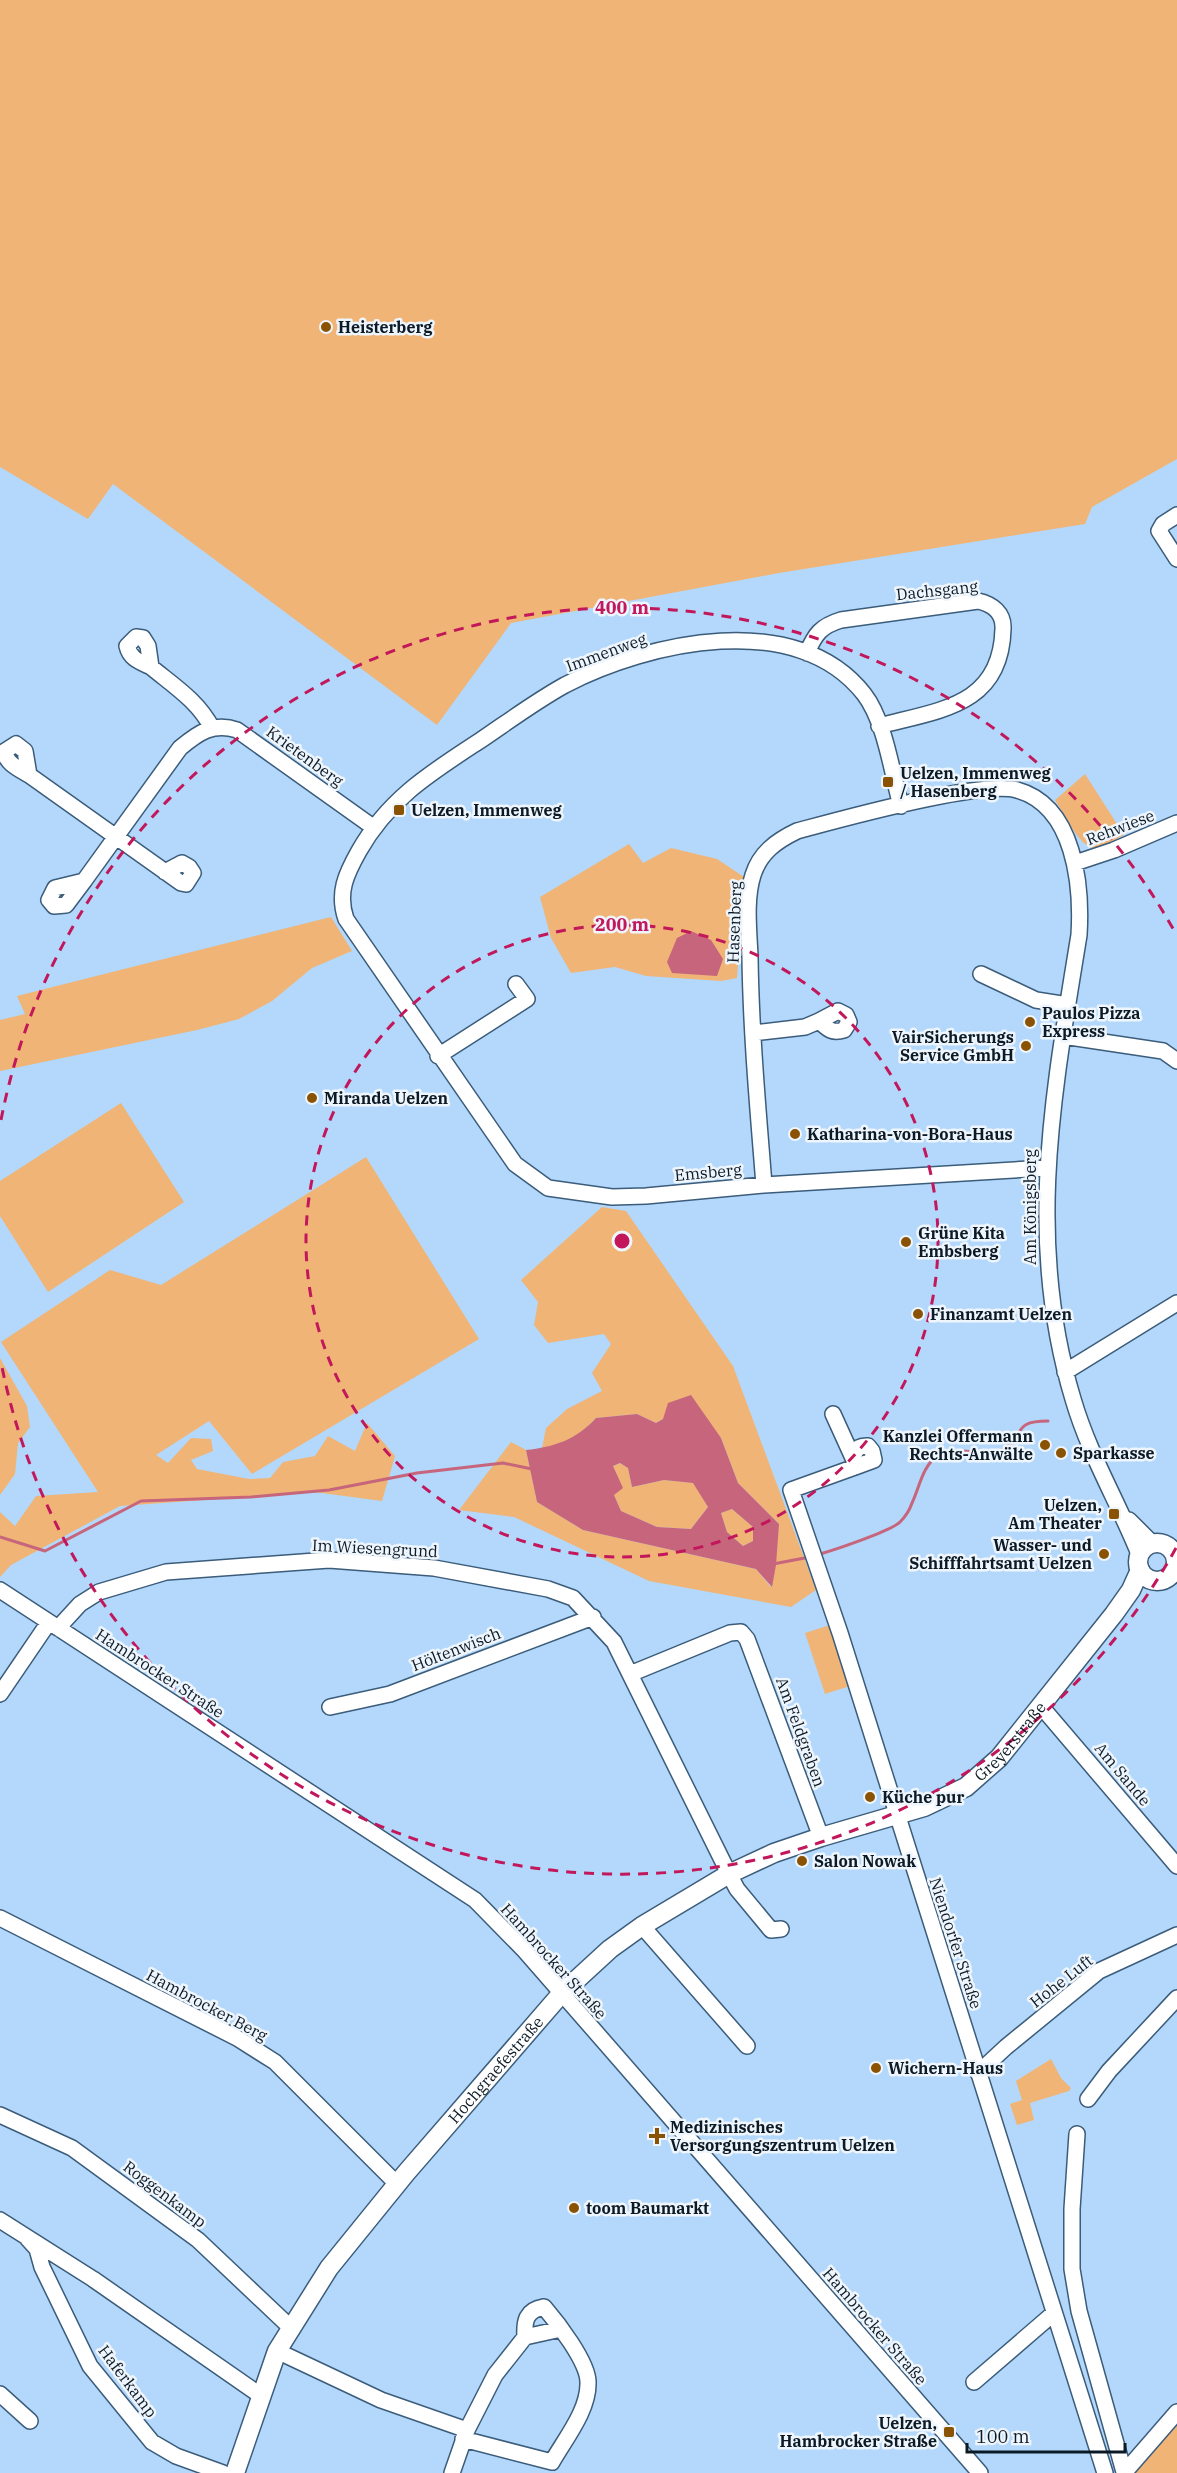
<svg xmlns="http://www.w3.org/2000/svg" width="1177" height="2473" viewBox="0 0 1177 2473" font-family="'IBM Plex Serif',serif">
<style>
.green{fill:#f0b476}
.water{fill:#c6657c;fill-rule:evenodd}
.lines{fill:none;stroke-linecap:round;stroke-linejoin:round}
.stream{stroke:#c6657c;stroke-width:3}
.minor-casing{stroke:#3b5c7a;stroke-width:18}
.major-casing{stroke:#3b5c7a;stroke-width:21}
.minor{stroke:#fff;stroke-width:15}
.major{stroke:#fff;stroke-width:18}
.ring{fill:none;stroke:#c2185b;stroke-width:3;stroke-dasharray:10 8}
.poi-dot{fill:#8a5304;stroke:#eef5fc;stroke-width:2}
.labels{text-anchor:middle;stroke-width:5;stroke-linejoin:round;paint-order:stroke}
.poi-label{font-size:16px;font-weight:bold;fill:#0c1a26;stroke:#eef5fc;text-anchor:start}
.street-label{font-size:16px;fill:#0c1a26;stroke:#eef5fc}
.centre{fill:#c2185b;stroke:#eef5fc;stroke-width:3}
.ring-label{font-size:18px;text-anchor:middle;font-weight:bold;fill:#c2185b;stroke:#eef5fc;stroke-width:5;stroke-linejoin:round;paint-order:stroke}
</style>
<rect width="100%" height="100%" fill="#b3d8fb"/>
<path class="green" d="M0,0H1177V459L1092,507L1085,524L779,573L511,623L437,725L113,484L88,519L0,467Z
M1085,774L1124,835C1116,839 1107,845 1098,848C1081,852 1064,813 1055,800Z
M629,844L643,863L671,848L717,859L744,877L737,978L721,981L646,976L615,967L571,973L551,938L540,897Z
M331,917L352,951L312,968L272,1001L239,1019L197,1030L0,1071V1020L25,1014L17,996Z
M121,1103L184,1202L48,1292L0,1216V1181Z
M366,1157L479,1339L252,1474L209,1421L156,1455L168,1463L191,1438L211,1439L213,1451L191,1460L197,1469L249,1479L270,1478L283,1462L315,1456L328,1436L355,1451L367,1423L395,1456L382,1501L314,1492L120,1506L11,1565L0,1577V1512L15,1526L36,1496L98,1492L1,1342L110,1270L161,1285Z
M602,1207L626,1211L733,1366L816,1590L791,1607L649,1581L514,1517L459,1510L511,1442L526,1450L537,1502L583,1530L756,1569L771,1587L779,1524L738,1483L721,1438L663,1419L656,1423L637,1414L596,1418C582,1433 563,1446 542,1448L546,1428L567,1409L602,1391L592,1373L611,1344L604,1334L548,1343L534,1325L538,1302L521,1280Z
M0,1358L27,1406L30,1427L18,1443L15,1474L0,1495Z
M620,1463L628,1468L632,1487L664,1480L694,1483L708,1507L691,1529L657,1527L621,1511L614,1495L613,1466Z
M732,1509L753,1527V1541L743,1546L727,1532L721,1513Z
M830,1625L850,1686L825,1694L805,1633Z
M1051,2059L1061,2078L1071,2088L1069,2091L1030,2103L1034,2120L1017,2125L1010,2104L1022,2100L1016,2081Z
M1177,2424V2473H1134Z"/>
<path class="water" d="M691,931L711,940L723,959L717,976L672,973L667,962L677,938Z
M691,1395L721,1438L738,1483L779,1524L776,1565L772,1587L756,1569L583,1530L537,1502L526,1450C554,1447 576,1440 596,1418L637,1414L656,1423L663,1419L668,1403ZM620,1463L628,1468L632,1487L664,1480L693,1483L708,1507L691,1529L657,1527L621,1511L614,1495L623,1488L613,1466ZM732,1509L753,1527V1541L743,1546L727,1532L721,1513Z"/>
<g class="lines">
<path class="stream" d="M0,1537L45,1551L141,1501L251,1497L329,1490L417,1473L503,1463L532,1469
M820,1554C834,1550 891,1531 900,1522C905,1517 910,1509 912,1503C920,1486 922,1467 938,1455C957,1442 985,1462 1005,1448C1026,1434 1012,1421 1048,1421
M773,1564L810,1557"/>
<defs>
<path id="minor" d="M1177,515L1163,524L1159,531L1177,559
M807,653C815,634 821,626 841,620L978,601C992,604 1004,613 1003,629C1001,706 940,710 879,726
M151,667C140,662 130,659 127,646L136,637L143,638L148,646L151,667C174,686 198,701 212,728
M29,775C19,769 5,763 5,751L16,744L25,751L29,775L181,883L186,884L193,873L189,867L182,863L165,872
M901,806C892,773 885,721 864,694C797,608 648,642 565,685C536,701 509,721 481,740C432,772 389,798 359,851C346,874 337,893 346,919L515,1164L548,1188L612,1197L646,1196L764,1185L1046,1168
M1075,863L1114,850L1177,823
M84,881L66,905L54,906L49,900L55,888L84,881L180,748C198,733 213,722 237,730L373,827
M981,974L1036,1000L1068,1005
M753,1033L805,1027L819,1021C828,1029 832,1034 844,1030L849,1022L846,1015L838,1011L819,1021
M1063,1036L1163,1051L1177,1061
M438,1056L527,999L516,984
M764,1185C758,1109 751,1033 750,957C749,931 745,900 753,875C760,853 776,841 797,831C838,820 981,780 1017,790C1075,806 1082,886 1079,935C1053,1095 1025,1240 1073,1399C1089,1454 1118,1502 1139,1554
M1065,1372L1177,1303
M833,1414L853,1458
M855,1467L874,1460L872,1451L868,1446C854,1445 852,1456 855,1467L791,1490L840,1633L1105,2473
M1129,1520L1152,1543
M0,1590L475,1900L525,1951L980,2473
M58,1628L80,1604L99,1592L166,1572L329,1560L434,1568L548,1589L573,1598L614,1642L729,1874L737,1889L771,1930L781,1929
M630,1674L730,1633L741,1632L747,1639L821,1837
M0,1694L49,1622
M1040,1705L1177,1866
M330,1707L390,1694L593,1617
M0,1918L237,2038L275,2062L397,2184
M642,1926L747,2046
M978,2073L1006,2047L1099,1971L1177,1935
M1088,2099L1109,2071L1177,1998
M0,2115L72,2148L198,2240L290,2327
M1077,2134L1072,2209V2269L1079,2311L1124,2472
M0,2220L93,2279L260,2395
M27,2238L37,2249L42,2267L90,2366L152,2442L176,2456L223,2473
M277,2351L381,2400L467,2430
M974,2382L1054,2313
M0,2394L30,2421
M463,2439L552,2462C565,2439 589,2410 588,2382C588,2362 557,2322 544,2307C526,2310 524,2321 525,2337
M452,2473L467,2430L495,2375L525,2337L561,2329
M1124,2473L1177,2412"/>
<g id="major">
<circle cx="1157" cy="1562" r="19"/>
<path id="s1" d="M235,2473L277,2351L329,2268L406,2173L561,1994L610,1949L642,1926L729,1874L774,1853L821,1837L924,1807L966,1787L999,1758L1114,1614L1131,1590L1140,1570"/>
</g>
</defs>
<use href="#minor" class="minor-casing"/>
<use href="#major" class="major-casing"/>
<use href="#minor" class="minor"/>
<use href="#major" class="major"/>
</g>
<g class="ring">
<circle cx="622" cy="1241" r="316"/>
<path d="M1176 1548A633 633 0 0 1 1 1362M1 1120A633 633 0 0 1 1176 934"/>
</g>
<g class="poi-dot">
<circle cx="326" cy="327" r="6"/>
<rect x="882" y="776" width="12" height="12" rx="3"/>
<rect x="393" y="804" width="12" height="12" rx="3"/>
<circle cx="1030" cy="1022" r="6"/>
<circle cx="1026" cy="1046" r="6"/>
<circle cx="312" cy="1098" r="6"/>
<circle cx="795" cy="1134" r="6"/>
<circle cx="906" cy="1242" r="6"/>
<circle cx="918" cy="1314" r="6"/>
<circle cx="1045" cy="1445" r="6"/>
<circle cx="1061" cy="1453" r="6"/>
<rect x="1108" y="1508" width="12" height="12" rx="3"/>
<circle cx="1104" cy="1554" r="6"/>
<circle cx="870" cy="1797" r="6"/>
<circle cx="802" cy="1861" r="6"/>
<circle cx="876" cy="2068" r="6"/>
<path d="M654 2127h6v6h6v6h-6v6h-6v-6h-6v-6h6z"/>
<circle cx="574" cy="2208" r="6"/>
<rect x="943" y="2426" width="12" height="12" rx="3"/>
</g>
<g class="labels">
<g class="poi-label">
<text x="338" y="333">Heisterberg</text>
<text x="900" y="779">Uelzen, Immenweg<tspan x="900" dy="18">/ Hasenberg</tspan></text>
<text x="411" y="816">Uelzen, Immenweg</text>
<text x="1042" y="1019">Paulos Pizza<tspan x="1042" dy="18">Express</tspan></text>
<text x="1014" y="1043" text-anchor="end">VairSicherungs<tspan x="1014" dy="18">Service GmbH</tspan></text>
<text x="324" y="1104">Miranda Uelzen</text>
<text x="807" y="1140">Katharina-von-Bora-Haus</text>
<text x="918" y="1239">Grüne Kita<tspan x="918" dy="18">Embsberg</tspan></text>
<text x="930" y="1320">Finanzamt Uelzen</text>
<text x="1033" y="1442" text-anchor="end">Kanzlei Offermann<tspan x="1033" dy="18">Rechts-Anwälte</tspan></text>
<text x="1073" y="1459">Sparkasse</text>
<text x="1102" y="1511" text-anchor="end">Uelzen,<tspan x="1102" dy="18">Am Theater</tspan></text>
<text x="1092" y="1551" text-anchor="end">Wasser- und<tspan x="1092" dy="18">Schifffahrtsamt Uelzen</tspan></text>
<text x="882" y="1803">Küche pur</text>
<text x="814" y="1867">Salon Nowak</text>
<text x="888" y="2074">Wichern-Haus</text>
<text x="670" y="2133">Medizinisches<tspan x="670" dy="18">Versorgungszentrum Uelzen</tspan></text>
<text x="586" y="2214">toom Baumarkt</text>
<text x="937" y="2429" text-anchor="end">Uelzen,<tspan x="937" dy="18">Hambrocker Straße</tspan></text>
</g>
<g class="street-label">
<text transform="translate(937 590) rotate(-6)" y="6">Dachsgang</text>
<text transform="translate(606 652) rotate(-20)" y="6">Immenweg</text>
<text transform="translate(305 756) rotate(36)" y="6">Krietenberg</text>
<text transform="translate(1120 827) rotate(-21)" y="6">Rehwiese</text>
<text transform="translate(734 922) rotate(-88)" y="6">Hasenberg</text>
<text transform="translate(708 1172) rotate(-5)" y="6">Emsberg</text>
<text transform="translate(1030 1207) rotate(-90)" y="6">Am Königsberg</text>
<text transform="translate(375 1548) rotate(3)" y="6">Im Wiesengrund</text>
<text transform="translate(456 1649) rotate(-21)" y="6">Höltenwisch</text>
<text transform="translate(160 1673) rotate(33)" y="6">Hambrocker Straße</text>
<text transform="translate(801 1732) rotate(70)" y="6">Am Feldgraben</text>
<text dy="6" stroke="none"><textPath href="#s1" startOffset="1110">Greyerstraße</textPath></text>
<text transform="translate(1123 1774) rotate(50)" y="6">Am Sande</text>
<text transform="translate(956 1943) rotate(72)" y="6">Niendorfer Straße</text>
<text transform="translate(554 1961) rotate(48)" y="6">Hambrocker Straße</text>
<text transform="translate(1061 1981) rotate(-38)" y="6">Hohe Luft</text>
<text transform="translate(207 2005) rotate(28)" y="6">Hambrocker Berg</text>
<text dy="6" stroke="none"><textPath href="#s1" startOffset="486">Hochgraefestraße</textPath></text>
<text transform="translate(165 2194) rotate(37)" y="6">Roggenkamp</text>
<text transform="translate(875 2326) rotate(49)" y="6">Hambrocker Straße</text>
<text transform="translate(128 2381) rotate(53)" y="6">Haferkamp</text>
</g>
</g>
<circle cx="622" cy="1241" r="9" class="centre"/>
<g class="ring-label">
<text x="622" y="614">400 m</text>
<text x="622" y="931">200 m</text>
</g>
<path d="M967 2443v9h158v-9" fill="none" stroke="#0c1a26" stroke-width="3"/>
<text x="976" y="2443" font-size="18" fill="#0c1a26" stroke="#eef5fc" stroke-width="4.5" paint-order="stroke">100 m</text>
</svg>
